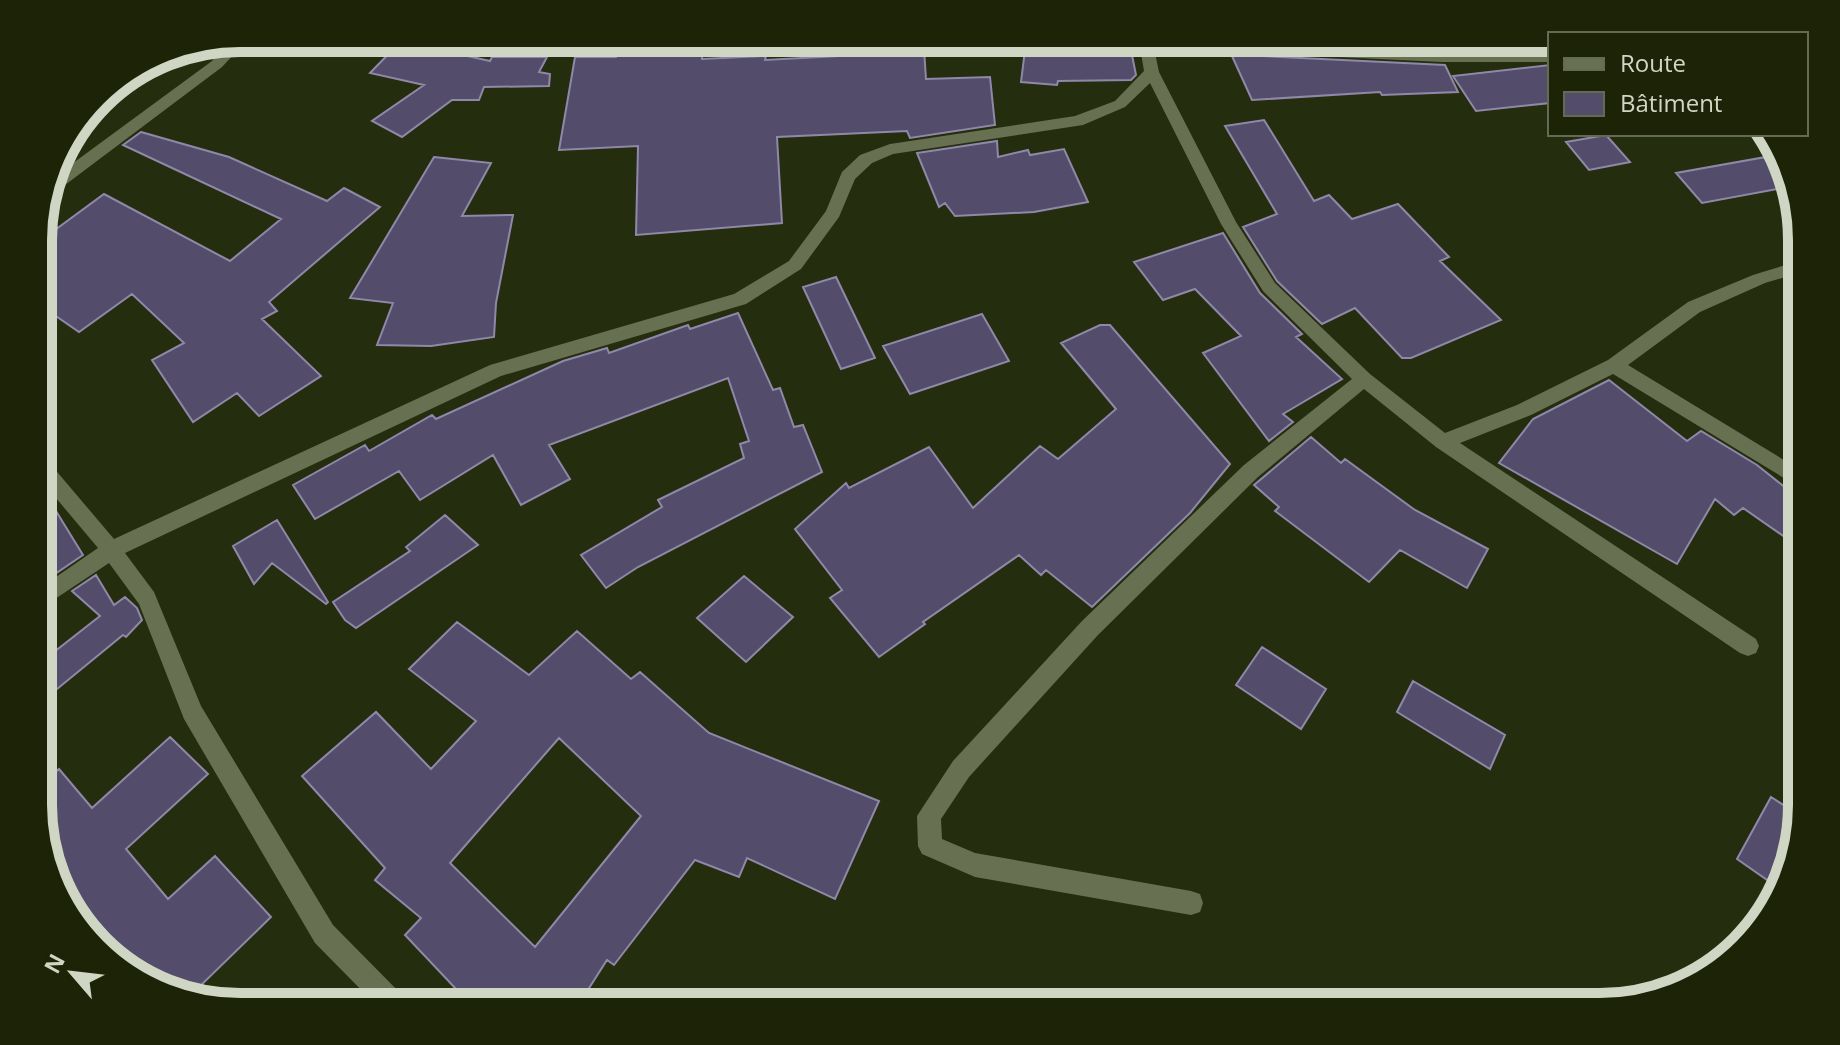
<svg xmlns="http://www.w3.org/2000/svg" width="1840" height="1045" viewBox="0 0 1840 1045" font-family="'Open Sans',sans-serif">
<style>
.building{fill:#534c6a;stroke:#8f88a9;stroke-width:2;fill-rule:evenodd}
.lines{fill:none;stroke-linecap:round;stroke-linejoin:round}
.street{fill:#677151;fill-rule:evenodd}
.rim{fill:none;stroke:#d0d6c4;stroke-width:10}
</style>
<rect width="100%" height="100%" fill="#252d0f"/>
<path class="building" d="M1249,38H1384L1385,46L1249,40Z
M401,41L490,61L492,57H547L539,72L550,74L549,86L484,87L479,100H452L402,137L372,121L424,85L370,73Z
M658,49V52L703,50L702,59L766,56L765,60L858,55V49H924L926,79L990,77L995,125L910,138L907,131L777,137L782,223L636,235L638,146L559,150L575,57H616L617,50Z
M1025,50H1131L1136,75L1131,80L1058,81L1057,85L1021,82Z
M1242,55L1445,65L1458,92L1382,95L1380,92L1252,100L1232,56Z
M1550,65V103L1476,111L1453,76Z
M1264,120L1314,201L1329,195L1352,219L1398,204L1449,257L1440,261L1501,320L1411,358H1402L1355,308L1322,324L1277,281L1243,227L1277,214L1225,126Z
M141,132L229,157L327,201L344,188L380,207L269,302L277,311L262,319L321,376L259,416L237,393L193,422L152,360L184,343L132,294L79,332L40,305V241L104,194L230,261L281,219L123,145Z
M1606,135L1630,162L1589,170L1566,142Z
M997,141L998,157L1028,150L1030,155L1064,149L1088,202L1034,212L955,216L945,203L939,207L917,153Z
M1777,155L1788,187L1702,203L1676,173Z
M434,157L491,163L462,216L513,215L496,303L494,337L431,346L377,345L393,303L350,298Z
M1223,233L1260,293L1302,334L1296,337L1342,379L1283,414L1293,422L1269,441L1203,353L1241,336L1195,289L1163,300L1134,262Z
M836,277L875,358L841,369L803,287Z
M738,313L773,390L780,388L794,427L803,425L822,472L638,567L606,588L581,555L662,507L658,500L744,458L740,444L749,441L728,378L549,445L570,479L521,505L493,455L420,500L399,471L315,519L293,485L365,445L369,451L432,415L436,419L563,361L607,348L609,353L688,325L690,329Z
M982,314L1009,361L910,394L883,346Z
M1100,325H1110L1230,464L1190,513L1092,607L1046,570L1041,575L1019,555L923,622L925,624L879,657L830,598L842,590L795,529L846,483L849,488L929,447L973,508L1040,446L1058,459L1116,409L1061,343Z
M1609,380L1687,441L1701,431L1757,465L1802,501V549L1743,508L1734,515L1715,499L1677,564L1499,463L1533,419Z
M1311,437L1341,463L1345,459L1415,510L1488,549L1467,588L1400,550L1369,582L1275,511L1279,507L1254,485Z
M40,485L83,555L40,584Z
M445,515L478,545L356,628L345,620L333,602L410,551L406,547Z
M277,520L328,602L326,604L272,563L254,584L233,546Z
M96,575L114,605L125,597L137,608L142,620L126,637L123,635L40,703V663L100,616L72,591Z
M744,576L793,617L746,662L697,618Z
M457,622L529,675L577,631L631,679L640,672L709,733L879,801L835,899L747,858L739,877L695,860L614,965L607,960L577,1007H473L405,935L421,918L375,880L385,868L302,776L376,712L431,769L476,721L409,669ZM559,738L641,816L535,947L450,863Z
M1262,647L1326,689L1301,729L1236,685Z
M1413,681L1505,735L1490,769L1397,712Z
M170,737L208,774L126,849L168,899L215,856L271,917L192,994L140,980L72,917L40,831V785L59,769L92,808Z
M1771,797L1802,817L1780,889L1737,859Z"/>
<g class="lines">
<path class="street" d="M249,38L222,67L53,194L45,195L50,180L212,61L232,40Z
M528,38H1154L1442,52H1550V62H1442L1154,48L1159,72L1236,222L1275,283L1370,374L1445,433L1517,405L1608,360L1688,302L1753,275L1802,260V272L1765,283L1700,312L1628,365L1802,471V489L1613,374L1531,415L1460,443L1756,639L1759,646L1756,653L1748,656L1740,653L1436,447L1364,389L1258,477L1098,635L969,777L941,819L942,839L975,853L1191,891L1200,894L1203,903L1200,912L1191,915L975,877L922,854L918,846L917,816L953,761L1082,621L1244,465L1352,379L1263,291L1221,224L1150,83L1125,107L1083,125L893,154L872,163L855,179L839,217L801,269L746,304L501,376L125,553L154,592L201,706L333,925L405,998L409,1007H378L315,943L184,719L139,604L109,563L40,609V588L98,548L40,479V458L47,460L114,539L490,365L734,294L789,261L826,211L842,172L860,155L890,144L1075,116L1115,101L1144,71L1140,47L611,45L535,42Z"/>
</g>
<path d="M0 0H1840V1045H0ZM240 52H1600A188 188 0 0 1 1788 240V805A188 188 0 0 1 1600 993H240A188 188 0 0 1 52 805V240A188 188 0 0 1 240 52Z" fill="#1c2306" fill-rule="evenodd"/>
<path class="rim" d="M240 52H1600A188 188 0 0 1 1788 240V805A188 188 0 0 1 1600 993H240A188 188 0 0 1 52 805V240A188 188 0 0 1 240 52Z"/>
<rect x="1548" y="32" width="260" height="104" fill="#1c2306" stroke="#646b52" stroke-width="2"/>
<rect x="1564" y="58" width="40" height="12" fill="#677151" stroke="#646b52" stroke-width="2"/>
<text x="1620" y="72" font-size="24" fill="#d0d6c4">Route</text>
<rect x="1564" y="92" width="40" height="24" fill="#534c6a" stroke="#646b52" stroke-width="2"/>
<text x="1620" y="112" font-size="24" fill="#d0d6c4">Bâtiment</text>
<g transform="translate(72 973) rotate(298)" stroke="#1c2306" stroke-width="6" paint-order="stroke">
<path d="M0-6L14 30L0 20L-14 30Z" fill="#d0d6c4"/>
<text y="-12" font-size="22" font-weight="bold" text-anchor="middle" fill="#d0d6c4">N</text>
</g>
</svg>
